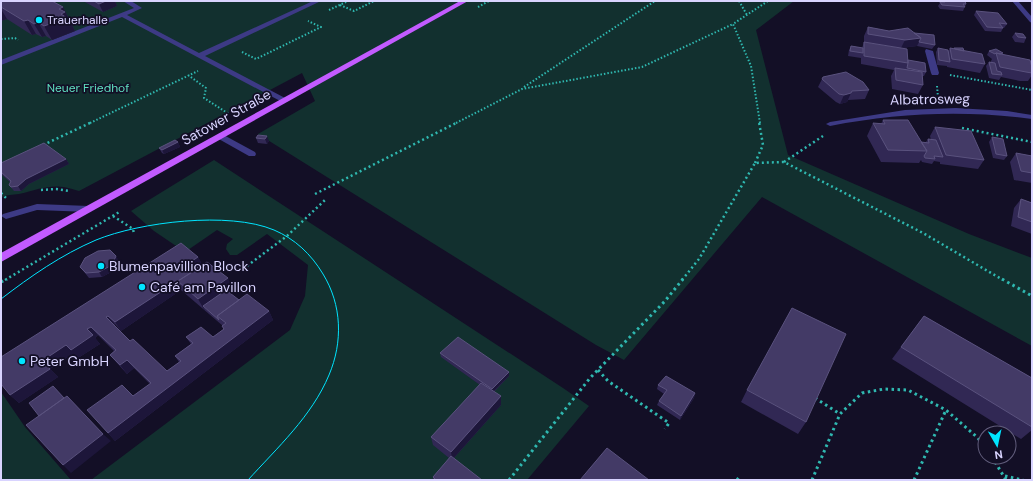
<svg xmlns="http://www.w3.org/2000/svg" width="1033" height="481" viewBox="0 0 1033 481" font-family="'DM Sans',sans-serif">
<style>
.green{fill:#12302f}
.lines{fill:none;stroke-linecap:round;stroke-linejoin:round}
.path-far2{stroke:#2fb8b0;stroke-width:2;stroke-dasharray:1.5 2;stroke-linecap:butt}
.path-far1{stroke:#2fb8b0;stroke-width:2.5;stroke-dasharray:2 3;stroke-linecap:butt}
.path{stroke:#2fb8b0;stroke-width:3;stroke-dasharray:2.5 3.5;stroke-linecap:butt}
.minor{fill:#3d3a85;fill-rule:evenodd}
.major{fill:#c25bff;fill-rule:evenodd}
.tram{stroke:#00e5ff;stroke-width:1}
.wall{fill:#312854;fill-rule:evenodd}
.shaded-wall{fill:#1d163a}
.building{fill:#433a66;stroke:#5a527e}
.poi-dot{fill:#00e5ff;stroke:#130f26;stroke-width:1.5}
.labels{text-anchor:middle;stroke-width:3.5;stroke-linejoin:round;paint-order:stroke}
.far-poi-label{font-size:12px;fill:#d9d4ff;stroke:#130f26;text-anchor:start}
.far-park-label{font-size:12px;fill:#5fe0c0;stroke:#130f26}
.street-label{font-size:14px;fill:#d9d4ff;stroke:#130f26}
.poi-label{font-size:14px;fill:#d9d4ff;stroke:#130f26;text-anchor:start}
</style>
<rect width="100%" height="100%" fill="#130f26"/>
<path class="green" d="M1,1H794L756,30L788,155L969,234L1032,258V346L762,197L624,360L596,345L258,134L315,101L302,73L79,191C53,182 44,188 19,194C12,195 8,194 1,198Z
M214,160L563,388L589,406L527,480H91L290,330L305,296L308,265L267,234L237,255H230L226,249L227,244L233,239L217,230L185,252L154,231L131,211Z
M1,392L25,427L71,480H1Z"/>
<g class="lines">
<path class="path-far2" d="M739,1L747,15
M340,5L354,11L374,1
M478,7L489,1
M329,10L348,1
M1,39L15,38L18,40
M242,52L256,59L321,27L308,21
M188,75L206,88L204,98L229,114
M950,75L1032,90
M937,86L938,97
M524,87L655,1
M90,123L198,71
M456,123L522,89L642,67L733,24
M760,123L751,66L733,24L768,1"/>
<path class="path-far1" d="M962,128L1032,142
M43,145L92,122
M784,162L823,136
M755,163L763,145L759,122
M41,190L56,189L70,191
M1,193L7,199
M315,194L458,122
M113,216L133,229L134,234
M243,269L287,236L325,200
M5,280L121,211
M682,280L699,259L755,163L784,162L923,233L1003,280"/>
<path class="path" d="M1002,279L1032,296
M1,282L7,279
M598,370L608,381L669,423L665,429
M815,398L840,414
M992,457L1006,480
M1005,476L1023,480
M509,480L590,378L665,301L683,279
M737,480L740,476
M812,480L840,414L862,393L884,389L908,390L946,410L978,438L985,448
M914,480L946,410"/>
<path class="minor" d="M123,1H131L142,8L127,15L199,53L313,1H321L205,56L287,99L288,101L284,103L122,17L1,65V60L134,8Z
M1012,1H1018L1032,17V23L1030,22Z
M926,49L933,51L939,73L938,75H932L931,73L925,51Z
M956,108L1007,111L1032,115V119C963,110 898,113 830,126L826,124L830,122L905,110Z
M220,133L255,152L256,154L255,156H249L217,138L216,136Z
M37,204L89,206L94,209L89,212L37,210L6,219L1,216L3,214Z"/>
<path class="major" d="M460,1H468L1,262V253Z"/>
<path class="tram" d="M1,299C31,276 61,255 96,240C140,222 229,211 274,230C295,239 311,254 323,274C342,305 343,342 329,375C312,416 277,448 248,480"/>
</g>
<path class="wall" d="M1,1L55,3L63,7L75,31L52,40L46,36L42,37L36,34L32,35L7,19L1,21Z
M83,1H115L117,6L103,12Z
M938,1H965L966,4L963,11L940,9L938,6L940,3Z
M976,11L1007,24L1004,28H1003L1001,32L985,31L974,15Z
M868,27L889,31L914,33L935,45L932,49L917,46L901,48L864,42V36Z
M1015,33L1026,38L1024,43L1015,42L1012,37Z
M864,42L908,60L926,72L924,76H922L923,85L918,94L892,89L891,76L894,70L861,64V58L848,56L849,50L851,46L862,48Z
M938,48L948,52L950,48L953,49L954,48L964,51L985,64L980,73L947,67V66L937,65L936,52Z
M989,51L1003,53L1002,54L1032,67V75L1028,81H1020L1001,77L999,80L989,78L986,66L989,62H991V61L992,59L987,55Z
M823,77L869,90L865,99L848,100L847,102L840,104L836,102L818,87Z
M883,120L921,142H926L928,139L931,140L930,136L935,127L984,160L978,169L940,164V162L934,161L932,164L922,162L921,160L919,163L881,162L867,136L873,123L881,124Z
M258,135L269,141L267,144L258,143L256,138Z
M992,137L1007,156L1004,160L993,158L989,142Z
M178,142L180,147L164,154L162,153L159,148Z
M1016,153L1032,156V183L1014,180L1010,162Z
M66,159L69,164L29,184L21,191H14L9,185L10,182L1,174V163Z
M1021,199L1032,203V234L1011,226L1014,208Z
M198,257L202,265L234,291L230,293L239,300L269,311L273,320L115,441L108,433L133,396L150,384L134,368L127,374L117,363L110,355L114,351L98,335L95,338L100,344L78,358L74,353L50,369L58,377L19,403L10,395L1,384ZM181,290L223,326H222L224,329L213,337H186L191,344L175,356L179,362L167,371L130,341L114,325L115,324L121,331Z
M119,261L115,270L102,277L89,278L80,267Z
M924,316L1032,378V430L1021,439L892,359Z
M440,353L509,376L494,392L501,405L454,458L482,480H433V477L449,458L433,445L431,437L480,385L441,357Z
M658,385L695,393L694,398L680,420L657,405L659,401L664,394L657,389Z
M747,390L806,422L798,434L741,402Z"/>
<path class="shaded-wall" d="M43,1H60L46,6Z
M106,1H115L117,6L103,12L99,4Z
M63,7L75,31L52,40L44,26L59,9Z
M1,9L7,19L1,21Z
M28,20L36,34L32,35L24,21Z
M38,22L46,36L42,37L34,24Z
M921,38L917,46L901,48L905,40Z
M851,93L847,102L840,104L844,95Z
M267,136L269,141L267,144L265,139Z
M178,142L180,147L164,154L162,150Z
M66,159L69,164L29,184L21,191L18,186L26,179Z
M116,256L119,261L115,270L102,277L99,272Z
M198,257L203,266L188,275L183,267Z
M228,278L234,291L207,310L203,306L205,311L198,299Z
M176,282L181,290L121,331L115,322Z
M269,311L273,320L115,441L108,433Z
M108,316L115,324L112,326L106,317Z
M91,327L98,335L95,338L100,344L78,358L71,350L87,329Z
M66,345L74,353L50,369L58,377L19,403L10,395L42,361Z
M127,360L134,368L127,374L120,365Z
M509,372V376L492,393V389Z
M695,393L694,398L680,420L681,416Z
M501,396V405L452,460L451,452Z
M103,434L111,441L71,473L63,465Z"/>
<path class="building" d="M1,1H52L63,7L59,9L65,12L61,14L67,18L44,26L38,22L34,24L28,20L24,21L1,7Z
M94,1H106L99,4Z
M944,1H965L966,4H963L965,7L942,5L940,2H945Z
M976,11L998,13L1007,24L999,23L1003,28L987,27Z
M868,27L889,31L908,28L921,38L905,40L868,34Z
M914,33L934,35L935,45L919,42L921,38Z
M1015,33L1023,34L1026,38L1018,37Z
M864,42L907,49L908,63L864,56Z
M851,46L863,48V53L850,51Z
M938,48L948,50L950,62L939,60Z
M950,48L982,54L985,64L952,59Z
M954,48H963L964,51L955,49Z
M996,49L1003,53L1000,54L996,53L995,54L989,51Z
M996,53L1030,60L1032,67V73L1026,72L1000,67Z
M908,60L925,63L926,72L907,68L908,63Z
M989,62L995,63L997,71L1001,72L1002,75L992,74Z
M895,68L922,72L923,85L896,80Z
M846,72L863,82L869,90L852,91L851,93L844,95L839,94L822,79L823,77Z
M883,120H908L927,151L888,150L873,123L885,124Z
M935,127L971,131L984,160L946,155Z
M258,135L267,136L265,139L256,138Z
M992,137L1003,139L1007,156L996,154Z
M928,139L936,140L943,157L934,156L935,159L925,158L924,156L927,151L921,142L929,143Z
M175,140L178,142L162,150L159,148Z
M44,143L66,159L26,179L18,186L11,187L9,185L11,181L1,172V163Z
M1016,153L1032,156V173L1021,171Z
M1021,199L1032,203V222L1018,217Z
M181,243L198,257L183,267L188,270L199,263L202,266L178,281L180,285L176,282L115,322L108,316L106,317L130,341L133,339L167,371L181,361L175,356L193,343L186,337L201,327L213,337L224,329L222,326L226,323L217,316L247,294L269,311L108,433L87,410L122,385L133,396L151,383L127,360L120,365L110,355L116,350L91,327L87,329L93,335L71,350L66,345L42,361L50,369L10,395L1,384V357Z
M110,250L116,256L112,265L99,272L86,273L80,267L85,258L98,251Z
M207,262L228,278L198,299L178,281Z
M226,290L239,300L217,316L219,320L203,306Z
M792,308L846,334L806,422L747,390Z
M924,316L1032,378V427L901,347Z
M458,337L509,372L492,389L440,353Z
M666,376L695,393L681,416L659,401L667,390L658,385Z
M481,383L501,396L451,452L431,437Z
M53,386L64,398L39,416L29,403Z
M67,396L103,434L63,465L26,425Z
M607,448L649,480H580Z
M451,456L482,480H436L433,477Z"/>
<g class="poi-dot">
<circle cx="39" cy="20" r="4"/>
<circle cx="101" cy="266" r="4"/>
<circle cx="142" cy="287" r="4"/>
<circle cx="22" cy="361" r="4"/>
</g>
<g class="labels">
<g class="far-poi-label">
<text x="47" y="24">Trauerhalle</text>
</g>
<g class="far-park-label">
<text x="88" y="92">Neuer Friedhof</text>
</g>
<g class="street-label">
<text transform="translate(930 99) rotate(-1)" y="5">Albatrosweg</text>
<text transform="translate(226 117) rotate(-29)" y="5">Satower Straße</text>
</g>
<g class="poi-label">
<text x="109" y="271">Blumenpavillion Block</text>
<text x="150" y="292">Café am Pavillon</text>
<text x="30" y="366">Peter GmbH</text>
</g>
</g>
<rect width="1033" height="481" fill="none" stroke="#d9d4ff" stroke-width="4"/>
<g transform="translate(997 445) rotate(171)"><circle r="19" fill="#130f26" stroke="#625e7d"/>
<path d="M0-3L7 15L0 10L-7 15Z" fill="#00e5ff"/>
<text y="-6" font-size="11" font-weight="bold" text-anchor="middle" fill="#d9d4ff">N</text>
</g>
</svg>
